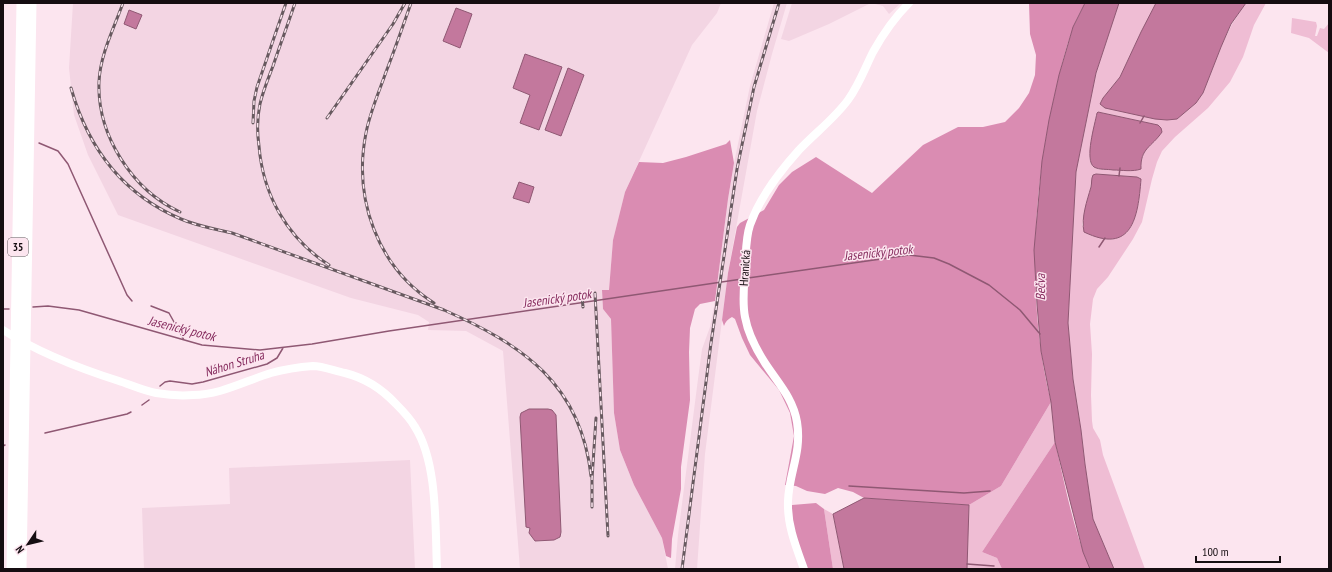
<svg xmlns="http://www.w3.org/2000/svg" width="1332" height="572" viewBox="0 0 1332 572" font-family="'PT Sans Narrow',sans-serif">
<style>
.built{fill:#f3d5e3}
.green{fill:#efbdd4;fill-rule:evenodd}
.forest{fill:#da8cb2}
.water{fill:#c3789d;stroke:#8f5873}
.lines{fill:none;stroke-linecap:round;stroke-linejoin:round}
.stream{stroke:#8f5873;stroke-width:1.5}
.tertiary{stroke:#fff;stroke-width:8}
.trunk{stroke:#fff;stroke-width:11}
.rail-casing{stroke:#67595f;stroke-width:3}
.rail{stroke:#fce5ef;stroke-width:1.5;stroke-dasharray:4.5;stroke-linecap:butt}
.labels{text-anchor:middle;stroke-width:3;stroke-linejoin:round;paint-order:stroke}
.shield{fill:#fce5ef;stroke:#5a4e54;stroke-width:1}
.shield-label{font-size:11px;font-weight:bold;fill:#150d11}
.street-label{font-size:12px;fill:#150d11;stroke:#fce5ef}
.water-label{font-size:13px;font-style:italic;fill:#862c5e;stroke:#fce5ef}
</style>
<rect width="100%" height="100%" fill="#fce5ef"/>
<path class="built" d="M73,3H721L717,13L692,45L625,192L613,240L609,290H602L603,309L611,319L614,413L620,450L634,485L662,538L668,569H520L503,351L466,331L428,330L429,322L418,315L351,298L118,215L88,155L74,115L69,68Z
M774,3H787L772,54L757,111L728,273L705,454L697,569H675L678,535L698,379L702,349L710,327L715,301L728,199L734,163L750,86Z
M792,3H901L889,14L883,6L871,3L829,24L789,41L781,39Z
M410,460L415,569H144L142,508L230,504L229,468Z"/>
<path class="green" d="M1119,3H1156L1141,32L1120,77L1103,98L1105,108L1177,119L1196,103L1203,93L1221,47L1232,24L1246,3H1266L1254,25L1243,57L1230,82L1208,108L1175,137L1162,151L1157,162L1152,179L1142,222L1133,239L1108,277L1097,289L1093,299L1090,324L1092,354L1091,395L1092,421L1093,428L1100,440L1103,455L1145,569H1114L1093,519L1085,464L1081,430L1073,378L1068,323L1076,172L1096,73ZM1099,112L1158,125L1161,128C1158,139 1154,138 1148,146C1143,154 1140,162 1138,170L1099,169C1084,166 1091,148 1092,138C1094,130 1095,121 1097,113ZM1096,174L1137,177L1141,179L1138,205L1132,223L1105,239L1090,235L1082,225L1092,181Z
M1292,18L1316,22L1317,26L1315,36H1317L1320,28L1324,29L1329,23V53L1309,38L1291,33Z
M1051,402L1055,442L982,552L997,558L1002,569H965L969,505L1001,486Z
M824,509L833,514L844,569H833Z"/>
<path class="forest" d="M1029,3H1085C1081,11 1076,19 1073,28C1065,50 1059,74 1054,98C1032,193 1027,307 1051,402L1001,486L969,505L864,498L853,492L838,488L825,494L807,491L796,486L785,485L794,436L790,413L779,390L750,355L742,338L735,319L732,317C728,319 725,322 724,326L722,320L728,273L737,227L740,223L764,210L779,185L792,172L816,157L872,193L923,145L958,127H983L1005,122L1019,108L1029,93L1035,75L1036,55L1030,34Z
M730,140L734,163L728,199L715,301L700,304L695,309L690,328L689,352L690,400L681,467V489L672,539L671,558L666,556L662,538L634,485L620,450L614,413L611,319L603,309L602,290H609L613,240L625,192L639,162L663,163L686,157L726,144Z
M1055,442C1065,485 1073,529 1090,569H1002L997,558L982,552Z
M816,503L824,509L833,569H807C799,548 790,527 792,505Z"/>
<path class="water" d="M1085,3H1119L1096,73L1076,172L1068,323L1073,379L1081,430L1085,464L1093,519L1114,569H1090L1083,552L1055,442L1051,402L1041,351L1037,304L1034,250L1042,161L1049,120L1059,75L1073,27Z
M1156,3H1246L1231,24L1221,47L1203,93L1196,103L1177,119L1167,120L1155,119L1105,108L1100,104L1103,98L1120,77L1141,32Z
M456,8L472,14L460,48L443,41Z
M129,10L142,15L136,29L124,24Z
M525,54L562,67L539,130L520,123L530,95L513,88Z
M568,68L584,75L561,136L545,130Z
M1098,112L1158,125L1161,128L1162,132C1152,147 1140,148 1141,169C1133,172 1121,170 1113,170C1108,169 1099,170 1094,167C1084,160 1095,124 1097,113Z
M1096,174L1137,177L1141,179C1138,218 1132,255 1084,232C1081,217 1087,201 1091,187C1092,183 1091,179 1093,175Z
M519,182L534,187L529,203L513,198Z
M529,409H548L552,410L556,415L561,532L560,537L554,540L535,541L529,533L530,528L526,527L520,417L521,413Z
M864,498L969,505L967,569H844L833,514Z"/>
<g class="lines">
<path class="stream" d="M1140,123L1144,116
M39,143L58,151L68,164L127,295L132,301
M1119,176L1120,168
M1099,247L1105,238
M748,278L909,255L934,258L949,264L989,285L1020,310L1040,334
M151,306L169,313L184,340
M33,307L48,306L79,310L202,345L260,350L312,344L389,331L742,279
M3,309H9
M160,386L165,382L170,381L192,384L203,382L267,364L277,358L283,348
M142,405L149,400
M45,433L127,414L131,412
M3,446L5,445
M849,486L964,493L990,491
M967,564L994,566"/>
<path class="tertiary" d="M3,330C39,353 78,368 119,381C131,385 144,391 156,393C168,395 181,396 193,395C220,395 245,381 271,373C282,370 300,367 313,366C323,366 335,371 345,373C365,378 382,389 396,404C403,411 410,418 415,427C438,463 435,527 437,569
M804,569C796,547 787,525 788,501C789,472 802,453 797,422C793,398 778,383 765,363C756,349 748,334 745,317C742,302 744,287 745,272C746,257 745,240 750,225C759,199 781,170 799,150C815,133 834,119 848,100C859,85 865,68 873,52C883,34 895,17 909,3"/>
<path class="trunk" d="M12,569L22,3
M21,569L31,3"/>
<defs>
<path id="rail" d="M123,3C114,28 100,55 99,82C97,135 132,190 180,212
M295,3C288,24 280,45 273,66C268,79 263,91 260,104C257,118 257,132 259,146C263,195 287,238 329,265
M411,3C403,26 395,49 386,72C379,92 370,112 366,133C353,198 377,267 434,303
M71,88C88,148 122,194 181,219C197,226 215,229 232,233L444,310C523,345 581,384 591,476
M327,118L393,24L405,3
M253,123L254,101L257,87L286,3
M595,293L608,536
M582,297L583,307
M592,507V479L596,418
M682,569L711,343L737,169L754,87L779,3"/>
</defs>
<use href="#rail" class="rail-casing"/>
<use href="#rail" class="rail"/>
</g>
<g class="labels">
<rect class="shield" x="8" y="238" width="20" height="18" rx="3"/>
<g class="shield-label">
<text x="18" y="251">35</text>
</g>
<g class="street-label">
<text transform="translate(745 268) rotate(-86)" y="4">Hranická</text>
</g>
<g class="water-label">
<text transform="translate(878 252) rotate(-6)" y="5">Jasenický potok</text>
<text transform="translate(1040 287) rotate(-90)" y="5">Bečva</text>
<text transform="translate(557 298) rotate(-8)" y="5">Jasenický potok</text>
<text transform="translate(182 328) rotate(14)" y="5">Jasenický potok</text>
<text transform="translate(234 363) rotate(-17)" y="5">Náhon Struha</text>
</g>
</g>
<rect width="1332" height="572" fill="none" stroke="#150d11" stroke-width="8"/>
<g transform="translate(28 544) rotate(235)" stroke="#fce5ef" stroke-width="3" paint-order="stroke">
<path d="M0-3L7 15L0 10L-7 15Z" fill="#150d11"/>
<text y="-6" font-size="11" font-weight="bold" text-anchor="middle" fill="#150d11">N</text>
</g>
<path d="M1196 556v6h84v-6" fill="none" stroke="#150d11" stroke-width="2"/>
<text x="1202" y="556" font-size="12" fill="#150d11" stroke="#fce5ef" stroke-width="3" paint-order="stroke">100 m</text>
</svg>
